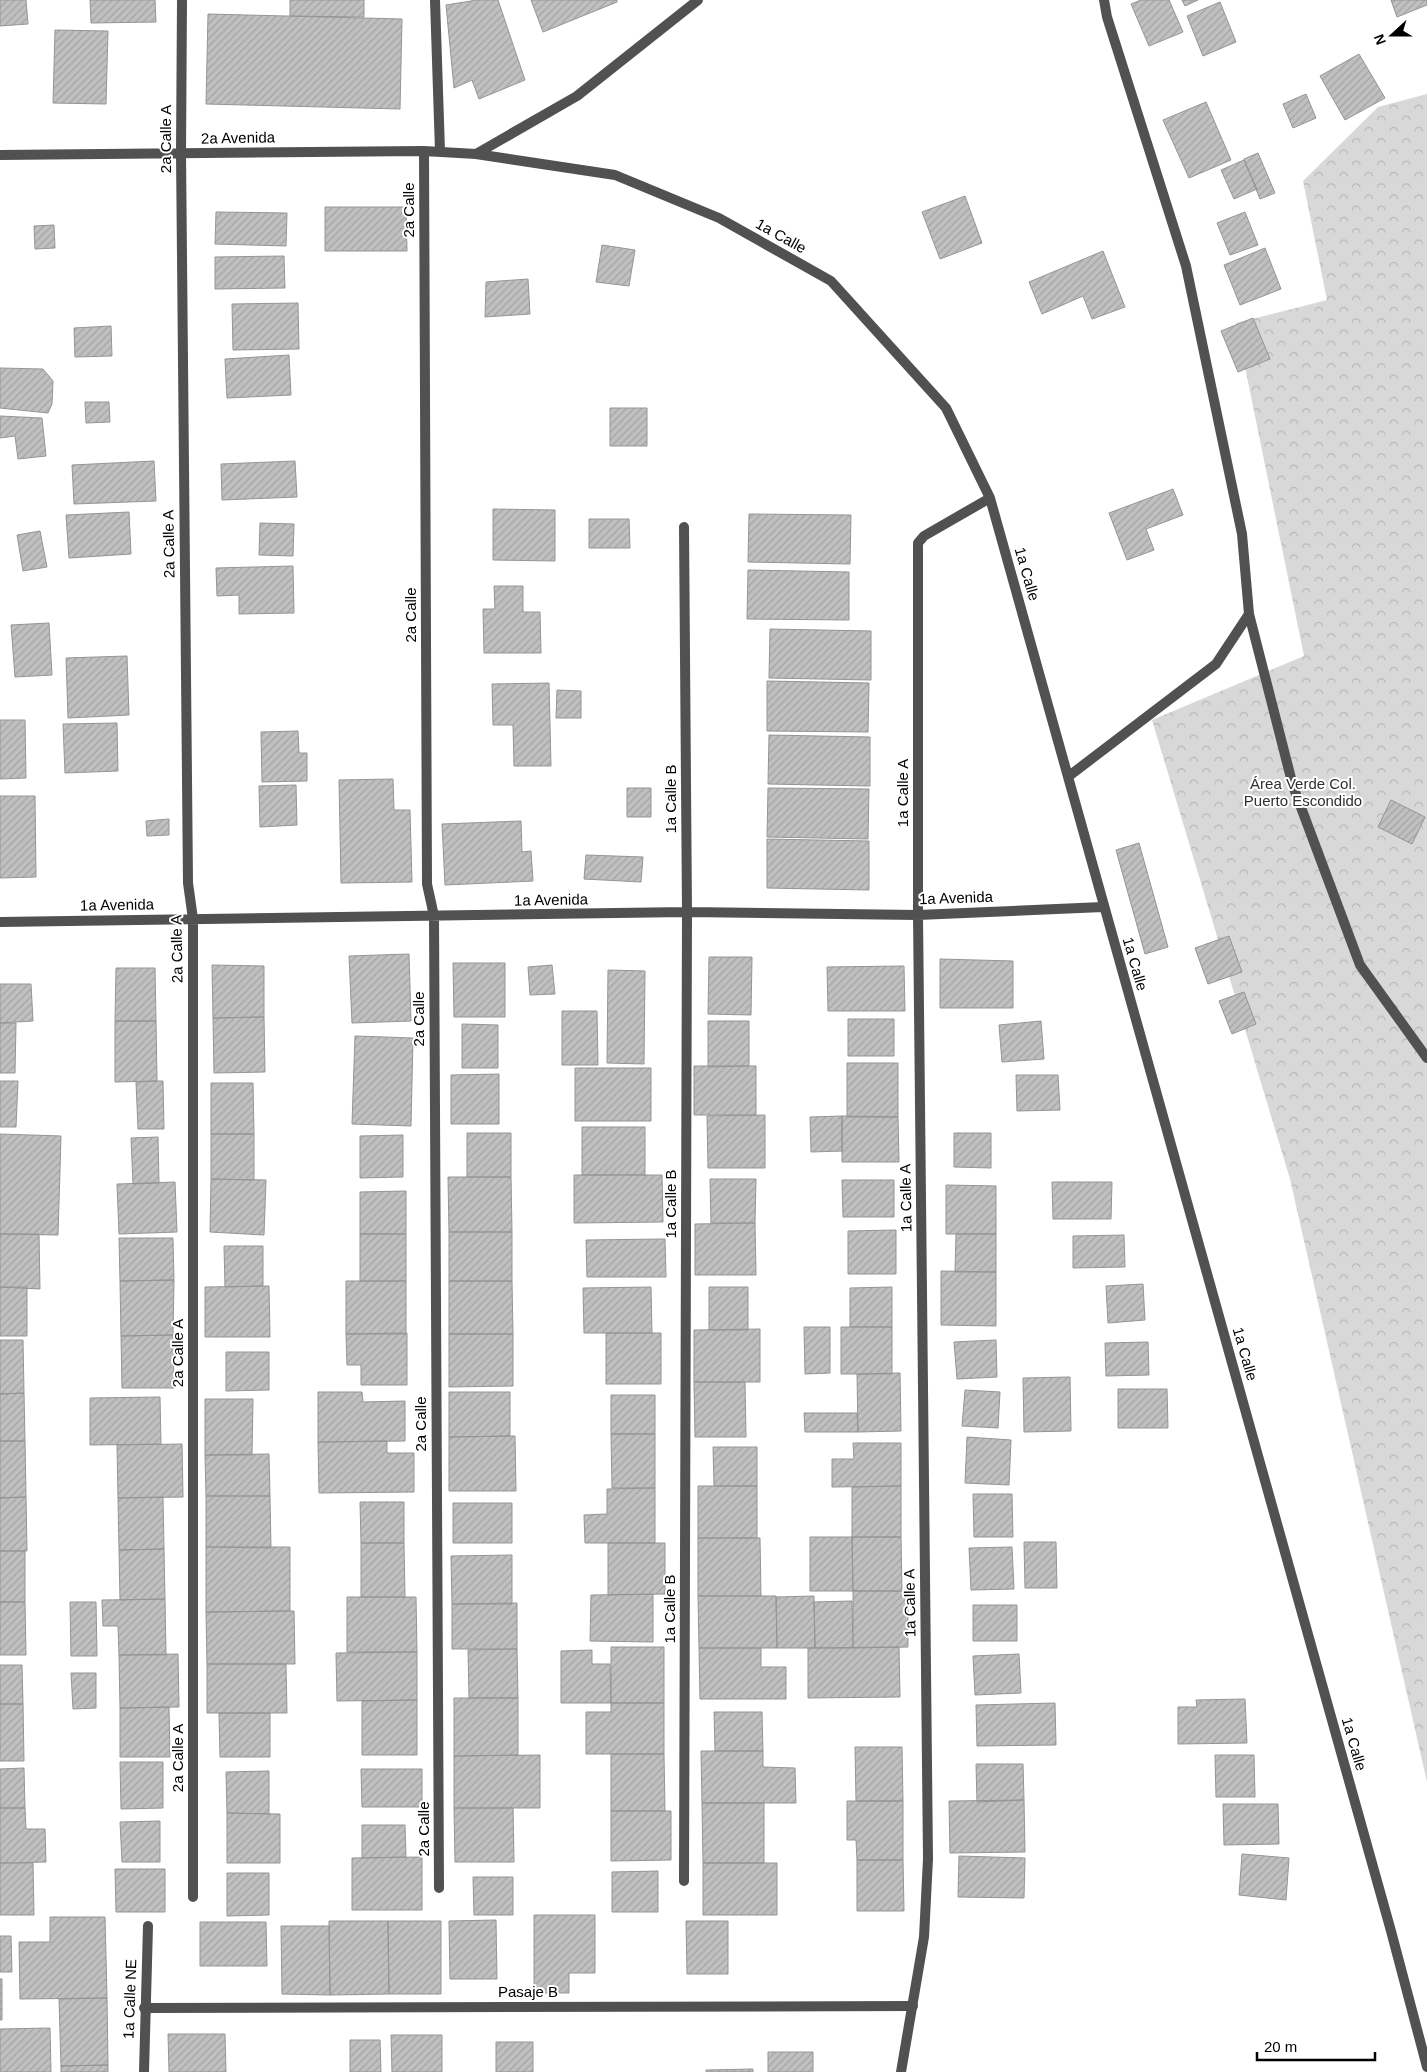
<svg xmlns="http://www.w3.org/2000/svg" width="1427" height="2072" viewBox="0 0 1427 2072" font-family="Arial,sans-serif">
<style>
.forest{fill:url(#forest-crowns)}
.building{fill:url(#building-hatch);stroke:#959595}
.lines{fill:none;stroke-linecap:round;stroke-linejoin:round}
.service{stroke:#515151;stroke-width:10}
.minor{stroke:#515151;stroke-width:10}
.labels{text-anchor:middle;stroke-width:4;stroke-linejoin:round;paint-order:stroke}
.street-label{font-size:15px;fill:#000;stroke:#fff}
.park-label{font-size:15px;fill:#2f2f2f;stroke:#fff}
</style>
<defs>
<pattern id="forest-crowns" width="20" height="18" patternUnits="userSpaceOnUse" patternTransform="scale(1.25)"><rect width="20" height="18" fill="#d8d8d8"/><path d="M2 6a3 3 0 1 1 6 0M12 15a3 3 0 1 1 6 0" fill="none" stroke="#b8b8b8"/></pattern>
<pattern id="building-hatch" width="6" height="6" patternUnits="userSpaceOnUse" patternTransform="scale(1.25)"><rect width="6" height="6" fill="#c0c0c0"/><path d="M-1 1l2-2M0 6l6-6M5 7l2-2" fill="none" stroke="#a3a3a3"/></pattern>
</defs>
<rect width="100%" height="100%" fill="#fff"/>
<path class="forest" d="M1427,94V1782L1290,1179L1152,720L1304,656L1236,323L1327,300L1303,181L1378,107Z"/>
<path class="building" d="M0,0H26L28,24L0,26Z
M90,0H155L156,22L91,23Z
M290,0H364V17L290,16Z
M477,0H498L525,80L479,99L472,80L454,88L446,5Z
M531,0H617V2L543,32Z
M1141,0H1169L1183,32L1149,46L1131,4Z
M1182,0H1198L1185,6Z
M1391,0H1427V5L1397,17Z
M1220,2L1236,42L1203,56L1187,16Z
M208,14L402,19L400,109L206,104Z
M55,30L108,31L106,104L53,103Z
M1359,54L1385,98L1345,120L1320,76Z
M1306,94L1316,118L1293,128L1283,104Z
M1206,102L1231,160L1189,178L1163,120Z
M1258,153L1275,193L1260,199L1244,159Z
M1244,160L1257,189L1234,199L1221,170Z
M965,196L982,243L940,259L922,212Z
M325,207H406L407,251H325Z
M216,212L287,213L286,246L215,244Z
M1245,212L1258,245L1230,255L1217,223Z
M54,225L55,248L35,249L34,226Z
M602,245L635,250L629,286L596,282Z
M1265,248L1281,289L1240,305L1224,265Z
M1103,251L1125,307L1092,319L1083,296L1042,314L1029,282Z
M284,256L285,288L215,289V257Z
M528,279L530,314L485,317L486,282Z
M298,303L299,349L233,350L232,304Z
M1253,318L1270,359L1238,372L1221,331Z
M111,326L112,356L75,357L74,328Z
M289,355L291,395L227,398L225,359Z
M0,368L43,369L53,381L52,404L48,413L0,408Z
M85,402H109L110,422L86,423Z
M610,408H647V446H610Z
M0,416L42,418L46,456L18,459L15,436L0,438Z
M154,461L156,501L74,504L72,465Z
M295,461L297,497L222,500L221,464Z
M1173,489L1183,515L1146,529L1154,550L1127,560L1109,513Z
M493,509L555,510V561L493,560Z
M129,512L131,554L69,558L66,515Z
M749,514L851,515L850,564L748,562Z
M589,519H629L630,548H589Z
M260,523L294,524L293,556L259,555Z
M40,531L47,567L23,571L17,535Z
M293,566L294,613L239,614V595L217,596L216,568Z
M748,570L849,572V620L747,619Z
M494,586H523V612H540L541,653H484L483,609H495Z
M49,623L52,675L15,677L11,625Z
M770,629L871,631V680L769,678Z
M127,656L129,715L68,718L66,658Z
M767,681L869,683L868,732L767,731Z
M549,683L551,766H514L513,725H493L492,684Z
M557,690L581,691V718H556Z
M0,720H25L26,778L0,779Z
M117,723L118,771L65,773L63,724Z
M298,731L299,753H307V781L262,782L261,732Z
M769,735L870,737V786L768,784Z
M393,779L394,810H410L412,882L341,883L339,780Z
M296,785L297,825L260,827L259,786Z
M627,788H651V817H627Z
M768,788L869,789L868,839L767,837Z
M0,796H35L36,877L0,878Z
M1391,800L1425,817L1412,844L1378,827Z
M169,819V835L147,836L146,821Z
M521,821L522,852L531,851L533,881L445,885L442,824Z
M767,839L869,841V890L767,888Z
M1139,843L1168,947L1145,954L1116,850Z
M586,855L643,857L641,882L584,879Z
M1229,936L1242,972L1208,984L1195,948Z
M409,954L411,1021L352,1023L349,956Z
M709,957H752L751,1015L708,1014Z
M940,959L1013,961V1008H940Z
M453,963H505V1017H454Z
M212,965L264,966V1017L213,1018Z
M552,965L555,994L530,995L528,967Z
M904,966L905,1011H828L827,967Z
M116,968H155L156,1021H115Z
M608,970L645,971L644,1064L607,1063Z
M0,984H31L33,1021L0,1023Z
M1244,992L1256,1024L1232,1034L1219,1001Z
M562,1011H597L598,1065H562Z
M264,1017L265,1072L214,1073L213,1018Z
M848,1019H894V1056H848Z
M115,1021H156L157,1081L115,1082Z
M708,1021H749V1066L708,1067Z
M1041,1021L1044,1059L1002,1062L999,1025Z
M0,1023H16L15,1073H0Z
M462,1024L498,1025V1068H462Z
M355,1036L413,1038L411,1126L352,1124Z
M847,1063H898V1117H847Z
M694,1066H756V1115H694Z
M575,1068H651V1121H575Z
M499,1074V1124H451V1075Z
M1016,1075H1058L1060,1110L1017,1111Z
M0,1081H18L16,1127H0Z
M157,1081H163L164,1129H138L136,1082Z
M211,1083H253L254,1134H211Z
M765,1115V1168H708L707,1116Z
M842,1116V1151L811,1152L810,1117Z
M842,1116L898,1117L899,1162H842Z
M582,1127H645V1175H582Z
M467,1133H511V1177H467Z
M954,1133H991V1168L954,1167Z
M0,1134L61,1136L58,1235L0,1234Z
M211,1134H254V1180L211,1179Z
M403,1135V1177L360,1178V1136Z
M158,1137L159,1183L133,1184L131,1138Z
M574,1175H662L663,1222L574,1223Z
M448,1177H511L512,1232H449Z
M211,1179L266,1180L264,1235L210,1232Z
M710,1179H756L755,1223H711Z
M842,1180H894V1217H843Z
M175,1182L177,1232L119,1234L117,1184Z
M1052,1182H1112L1111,1219H1053Z
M946,1185L996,1186V1234H946Z
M406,1191V1234H360V1192Z
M755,1223L756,1275H695V1224Z
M896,1230V1274H848V1231Z
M449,1232H512V1281H449Z
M0,1234H39L40,1289L0,1287Z
M360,1234H406V1281H360Z
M956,1234H996V1272H955Z
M1124,1235L1125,1267L1073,1268V1236Z
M119,1238H173L174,1280L120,1281Z
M665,1239L666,1277H587L586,1240Z
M224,1246H263V1286L225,1287Z
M941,1271L996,1272V1326L941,1325Z
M174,1280L173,1335L121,1336L120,1281Z
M346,1281H406V1334H346Z
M449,1281H512L513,1334H449Z
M1143,1284L1145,1320L1108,1323L1106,1286Z
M269,1286L270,1337H205V1287Z
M0,1287H27V1336H0Z
M651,1287L652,1333H584L583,1288Z
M709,1287H748V1330H709Z
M892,1287V1327H850V1288Z
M804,1327H830V1373L805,1374Z
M841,1327H892V1374H841Z
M760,1329V1382H694V1330Z
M407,1333V1385H361V1365H347L346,1334Z
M606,1333H661V1384H606Z
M449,1334H513V1386L449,1387Z
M173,1335L174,1388H122L121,1336Z
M0,1340H23L24,1393L0,1394Z
M996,1340L997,1377L957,1379L954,1342Z
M1148,1342L1149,1375L1106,1376L1105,1343Z
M226,1352H269V1390L226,1391Z
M900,1373L901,1431L858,1432L857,1374Z
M1070,1377L1071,1431L1024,1432L1023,1378Z
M694,1382H745L746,1437H695Z
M1118,1389H1167L1168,1428H1118Z
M965,1390L1000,1392L998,1428L962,1426Z
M318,1392H362L363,1402L405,1401V1441L318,1442Z
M449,1392H510V1436L449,1437Z
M24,1393L25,1441H0V1394Z
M611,1395H655V1434H611Z
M160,1397L161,1444L90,1445V1398Z
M205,1399H253L252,1455H205Z
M804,1413H857L858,1432H805Z
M611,1434H655V1488H612Z
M515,1436L516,1491H449V1437Z
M967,1437L1011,1440L1009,1485L965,1483Z
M0,1441H25L26,1497L0,1498Z
M387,1441V1453H414V1492L319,1493L318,1442Z
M853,1443H901V1486L832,1487V1459H854Z
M182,1444L183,1497L118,1498L117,1445Z
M713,1447H757V1486H714Z
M269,1454L270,1496H206L205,1455Z
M698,1486H757V1538H698Z
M901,1486V1537H852V1487Z
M655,1488V1543H585L584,1515L607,1514V1489Z
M973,1494H1012L1013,1537H974Z
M206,1496H270L271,1548L206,1547Z
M26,1497L27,1551H0V1498Z
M163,1497L164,1549L119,1550L118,1498Z
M360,1502H404V1543H361Z
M453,1503H512V1543H453Z
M810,1537H852L853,1591H810Z
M852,1537H901L902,1591H853Z
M698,1538H760L761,1596H698Z
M1024,1542H1056L1057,1588H1025Z
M361,1543H404L405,1597H361Z
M608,1543H665V1594L608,1595Z
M206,1547H290V1611L206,1612Z
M1012,1547L1014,1589L971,1590L969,1548Z
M164,1549L165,1599L120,1600L119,1550Z
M0,1551H25V1602H0Z
M512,1555V1604H452L451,1556Z
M853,1591H908V1647L853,1648Z
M653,1594V1642L590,1641L591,1595Z
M698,1596H776L777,1648H699Z
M814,1596L815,1648H777L776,1597Z
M347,1597H416L417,1652H347Z
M165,1599L166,1655H119L118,1626H103L102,1600Z
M852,1601L853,1648H815L814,1602Z
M0,1602H25L26,1655H0Z
M70,1602H96L97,1656H71Z
M517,1603V1649H452V1604Z
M973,1605H1017V1641H973Z
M294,1611L295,1664H207L206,1612Z
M611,1647H664V1703H611Z
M899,1647L900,1697L808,1698V1648Z
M699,1648H761V1667H786V1699H700Z
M517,1649L518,1698H469L468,1650Z
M592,1650V1664H610L611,1703H561V1651Z
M417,1652V1700L337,1701L336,1653Z
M178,1654L179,1707L120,1708L119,1655Z
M1019,1654L1021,1693L975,1695L973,1656Z
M207,1664H286L287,1713H207Z
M0,1665H22L23,1704H0Z
M71,1673H96V1708L73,1709Z
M454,1698H518V1755L454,1756Z
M1245,1699L1247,1743L1178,1744V1707H1197L1196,1700Z
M417,1700V1755H362V1701Z
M611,1703H664V1754H586V1712H611Z
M1055,1703L1056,1745L977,1746L976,1705Z
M0,1704H23L24,1761H0Z
M169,1707L170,1757H120V1708Z
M714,1712H762L763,1751H715Z
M219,1713H270V1757H220Z
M855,1747H902L903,1801H856Z
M701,1751H763V1767L795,1768L796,1803H702Z
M611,1754H664L665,1811H611Z
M540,1755V1808H454V1756Z
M1215,1755H1254L1255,1797H1216Z
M120,1762H163V1808L121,1809Z
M976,1764H1023L1024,1800L977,1802Z
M24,1768L25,1808H0V1769Z
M361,1769H422V1807H362Z
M269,1771V1814L227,1813L226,1772Z
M1024,1800L1025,1852L950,1853L949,1801Z
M847,1801H903V1860H857L856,1840H847Z
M702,1803H764V1863H703Z
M1223,1804H1278L1279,1844L1224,1845Z
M0,1808H25L26,1829H45L46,1862L0,1863Z
M454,1808H513L514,1862H455Z
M611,1811H671V1860L611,1861Z
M227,1813L280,1814V1863H227Z
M160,1821V1862H122L120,1822Z
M362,1825H405L406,1857L362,1858Z
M1242,1854L1289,1858L1286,1900L1239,1895Z
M959,1856L1025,1858L1024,1898L958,1897Z
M422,1857V1910H352V1858Z
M857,1860H903L904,1911H857Z
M0,1863H33L34,1915H0Z
M703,1863H777V1915H703Z
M115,1869H165V1912H116Z
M658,1871V1912H612V1872Z
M227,1873H269V1915L227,1916Z
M473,1877H513V1915H474Z
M534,1915H595V1973H569V1993H534Z
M50,1917H105L107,1998L20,1999L19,1942H50Z
M496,1920L497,1979H450L449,1921Z
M329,1921H388L389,1994L330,1995Z
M388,1921H441V1994H389Z
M686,1921H728V1974H687Z
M200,1922H266L267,1966H200Z
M281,1926H329L330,1995L282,1994Z
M0,1936H11L12,1972H0Z
M0,1979H2V2020H0Z
M107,1998L108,2065L61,2066L59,1999Z
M50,2028L51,2072H0V2029Z
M168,2034H225L226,2072H169Z
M391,2035H442V2072H392Z
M350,2040H380L381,2072H350Z
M496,2042H533V2072H496Z
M768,2052H813V2072H768Z
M108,2065V2072H61V2066Z
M753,2069V2072H706V2070Z"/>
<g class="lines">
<path class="service" d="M144,2008L913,2006"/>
<path class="minor" d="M182,0L181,153L188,883L193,919V1897
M435,0L440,151
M424,151L427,884L434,916L439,1888
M476,154L577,96L698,0
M0,155L424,151L476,154L615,175L719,218L831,281L946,408L990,498L1391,1931L1427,2067
M684,527L687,912L684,1881
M1249,614L1293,786L1360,965L1427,1058
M1069,776L1216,664L1249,614L1242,534L1186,266L1107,17L1104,0
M0,922L687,912L918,915L1103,907
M144,2072L148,1926
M901,2072L924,1937L928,1859L918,915V543L924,536L990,498"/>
</g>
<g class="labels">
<g class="street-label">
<text transform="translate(238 138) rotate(-1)" y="5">2a Avenida</text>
<text transform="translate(166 139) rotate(-90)" y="5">2a Calle A</text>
<text transform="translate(409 210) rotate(-90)" y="5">2a Calle</text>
<text transform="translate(781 236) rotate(29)" y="5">1a Calle</text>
<text transform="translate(169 544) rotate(-91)" y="5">2a Calle A</text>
<text transform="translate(1027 574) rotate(74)" y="5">1a Calle</text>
<text transform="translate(411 615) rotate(-90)" y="5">2a Calle</text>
<text transform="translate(903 793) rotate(-90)" y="5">1a Calle A</text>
<text transform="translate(671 799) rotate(-90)" y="5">1a Calle B</text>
<text transform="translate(956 898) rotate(-2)" y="5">1a Avenida</text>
<text transform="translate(551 900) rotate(-1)" y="5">1a Avenida</text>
<text transform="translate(117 905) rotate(-1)" y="5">1a Avenida</text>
<text transform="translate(177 949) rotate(-91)" y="5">2a Calle A</text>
<text transform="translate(1135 964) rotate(74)" y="5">1a Calle</text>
<text transform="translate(419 1019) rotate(-90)" y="5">2a Calle</text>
<text transform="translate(906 1198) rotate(-91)" y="5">1a Calle A</text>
<text transform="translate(671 1204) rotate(-90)" y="5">1a Calle B</text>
<text transform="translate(178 1353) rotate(-90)" y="5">2a Calle A</text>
<text transform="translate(1245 1354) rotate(74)" y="5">1a Calle</text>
<text transform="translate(421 1424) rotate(-90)" y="5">2a Calle</text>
<text transform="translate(910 1603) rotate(-91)" y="5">1a Calle A</text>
<text transform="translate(670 1609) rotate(-90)" y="5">1a Calle B</text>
<text transform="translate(1354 1744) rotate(74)" y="5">1a Calle</text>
<text transform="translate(178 1758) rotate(-90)" y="5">2a Calle A</text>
<text transform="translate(424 1829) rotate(-90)" y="5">2a Calle</text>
<text x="528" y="1997">Pasaje B</text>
<text transform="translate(130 1999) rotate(-88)" y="5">1a Calle NE</text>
</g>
<g class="park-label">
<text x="1303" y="789">Área Verde Col.<tspan x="1303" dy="17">Puerto Escondido</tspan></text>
</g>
</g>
<g transform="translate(1392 35) rotate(249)" stroke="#ffffff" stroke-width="4" paint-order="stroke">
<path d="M0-4L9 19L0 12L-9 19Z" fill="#000000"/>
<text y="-8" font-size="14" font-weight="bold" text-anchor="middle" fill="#000000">N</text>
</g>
<path d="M1257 2052v8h118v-8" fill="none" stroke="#000000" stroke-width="2.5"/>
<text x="1264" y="2052" font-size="15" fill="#000000" stroke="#ffffff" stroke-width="4" paint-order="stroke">20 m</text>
</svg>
